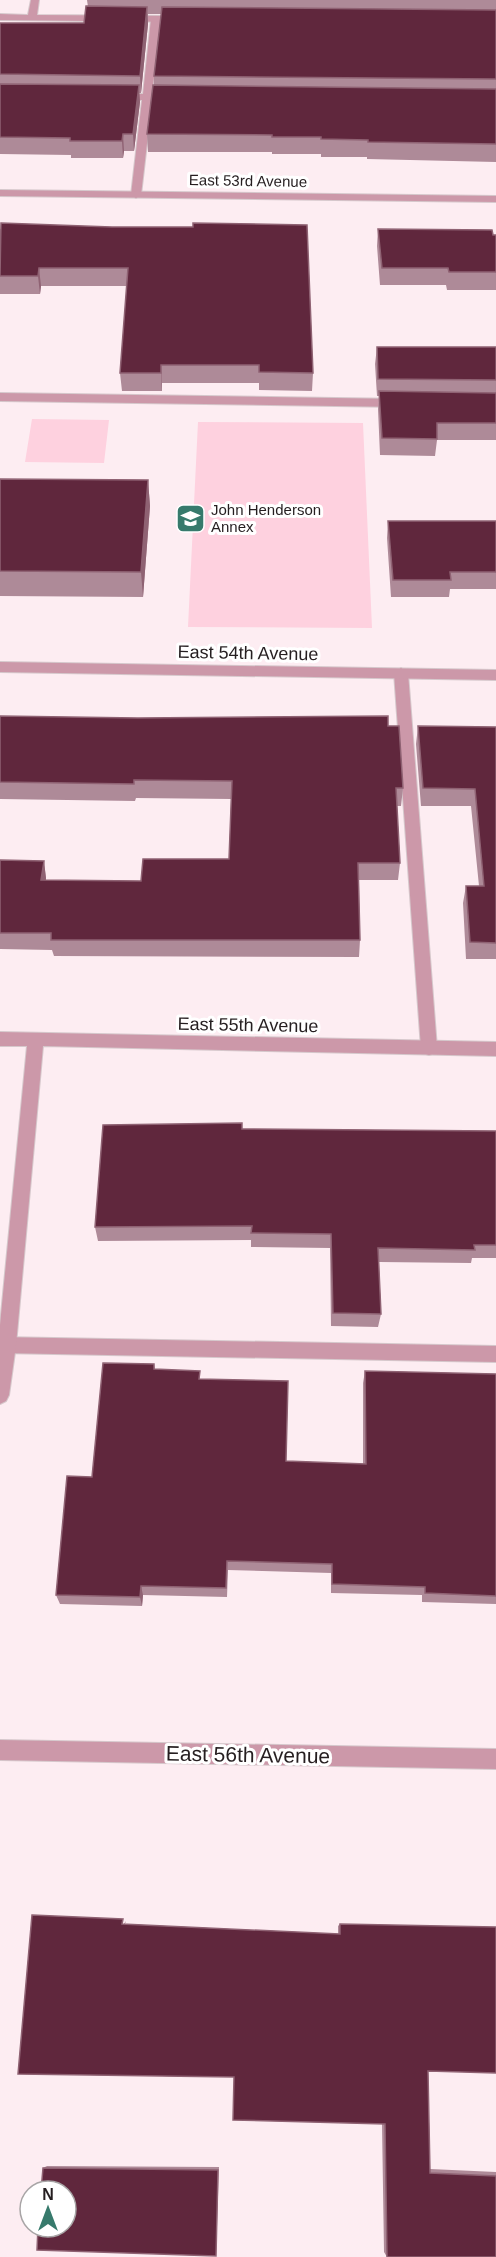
<svg xmlns="http://www.w3.org/2000/svg" width="496" height="2257" viewBox="0 0 496 2257" font-family="Arial,sans-serif">
<style>
.green{fill:#fed1df}
.lines{fill:none;stroke-linecap:round;stroke-linejoin:round}
.service-casing{stroke:#d6c8cc;stroke-width:2}
.minor-casing{stroke:#d6c8cc;stroke-width:2}
.service{fill:#cc98a9;fill-rule:evenodd}
.minor{fill:#cc98a9;fill-rule:evenodd}
.wall{fill:#ae8a98}
.shaded-wall{fill:#8f6273}
.building{fill:#60273d;stroke:#8f6273;stroke-width:1.5}
.labels{text-anchor:middle;stroke-width:6;stroke-linejoin:round;paint-order:stroke}
.far-street-label{font-size:15px;fill:#251e20;stroke:#fff}
.far-poi-label{font-size:15px;fill:#251e20;stroke:#fff;text-anchor:start}
.street-label{font-size:18px;fill:#251e20;stroke:#fff}
.near-street-label{font-size:21px;fill:#251e20;stroke:#fff}
</style>
<rect width="100%" height="100%" fill="#fdedf2"/>
<path class="green" d="M32,419L109,420L104,463L25,462Z
M198,422L363,423L372,628L188,627Z"/>
<g class="lines">
<defs>
<path id="service" d="M156,16L161,19L152,94H173L178,97L173,100H152L141,195L136,198L131,195L142,100H118L113,97L118,94H143L151,19Z
M0,393L401,399L407,403L401,407L0,401Z
M401,668L408,673L437,1048L435,1053L429,1055L423,1053L421,1048L394,673Z
M0,1337L496,1346V1362L0,1353Z"/>
<path id="minor" d="M31,0H39L37,15L182,16L187,19L182,22L0,20V14L28,15Z
M0,190L496,196V202L0,196Z
M0,662L496,670V680L0,672Z
M0,1032L496,1042V1056L43,1046L16,1345L9,1395L6,1401L0,1404V1325L27,1046H0Z
M0,1740L496,1749V1769L0,1760Z"/>
</defs>
<use href="#service" class="service-casing"/>
<use href="#minor" class="minor-casing"/>
<use href="#service" class="service"/>
<use href="#minor" class="minor"/>
</g>
<path class="wall" d="M87,0H496V162L367,159V157H321V154H272V152H148L147,134L154,85V76L161,14H148V24L141,93H139L140,102L134,151H124L123,158H71V155L0,154V23H84L88,7Z
M112,227L313,373L312,391L259,390V383H162V391H122L120,373L127,286H41L40,294H0V229Z
M378,229L496,235V290H447L446,285H380L377,246Z
M377,347H496V440H437L435,456L380,455L378,409L379,396H377L375,364Z
M0,479L148,480L150,506L143,597L0,596Z
M388,521H496V589H450L449,597H391L387,538Z
M0,716L388,726L403,788L401,806H397L400,863L398,880H359L360,940L359,957L54,956L52,950L0,949V860L44,861L46,880L141,881L229,859L231,799L136,798L135,801L0,799Z
M418,726L496,727V959H466L463,903L466,886H479L471,806H421L416,744Z
M242,1129L496,1131V1258H472L471,1263L379,1262L381,1314L378,1327L331,1326L330,1248L251,1247V1240L98,1241L95,1227Z
M154,1364L155,1369L200,1379L286,1461L363,1464V1383L365,1371L496,1374V1604L422,1602V1595L331,1593V1573L228,1570L227,1597L143,1595L142,1606L60,1604L56,1595L92,1477Z
M126,1921L125,1924L338,1934V1926L340,1924L428,2071L430,2169L496,2172V2257H387L384,2252L382,2124L234,2077L18,2074Z
M47,2166L219,2167L216,2256L43,2168Z"/>
<path class="shaded-wall" d="M147,7L148,24L141,93L140,76Z
M139,85L140,102L134,151L133,134Z
M123,134L124,151L123,158L122,141Z
M39,268L41,286L40,294L38,276Z
M161,365L162,383V391L161,373Z
M148,480L150,506L143,597L141,572Z
M44,861L46,878L44,897L41,880Z
M141,1586L143,1595L142,1606L140,1597Z"/>
<path class="building" d="M86,6L147,7L140,76L0,74V23H84Z
M162,7L496,10V79L154,76Z
M0,84L139,85L133,134H123L122,141H70V138L0,137Z
M153,85L496,89V144L368,142V140L321,139V137H272V135L147,134Z
M1,223L112,227H193V223L307,225L313,373L259,372V365H161V373H120L128,268H39L38,276H0Z
M378,229L492,230L493,235H496V272H449L448,268H382Z
M377,347H496V380L378,379Z
M379,391L496,393V423H437V439L382,438Z
M0,479L148,480L141,572L0,571Z
M388,521H496V572H450L451,580H393Z
M0,716L138,718L388,716V726H399L403,788H396L400,863H358L360,940H51V933H0V860L44,861L41,880L141,881L143,859H229L232,781L134,780V784L0,782Z
M418,726L496,727V943L470,942L466,886H484L475,789L423,788Z
M242,1123V1129L496,1131V1245H474L475,1250L378,1248L381,1314L333,1313L331,1234L251,1233L252,1226L95,1227L103,1125Z
M103,1363L154,1364V1369L200,1371L199,1379L288,1381L286,1461L366,1464L365,1371L496,1374V1596L425,1593V1587L332,1584V1564L227,1561L226,1588L141,1586L140,1597L56,1595L67,1476L92,1477Z
M32,1915L123,1919L122,1924L340,1934V1924L496,1927V2073L428,2071L430,2173L496,2176V2257H387L385,2124L233,2120L234,2077L18,2074Z
M43,2168L218,2170L216,2256L37,2250L38,2227H66V2191H41Z"/>
<defs>
<symbol id="school-square" viewBox="-11 -11 22 22"><rect x="-9" y="-9" width="18" height="18" rx="4" fill="#377a6c" stroke="#fff"/><path d="M0-5L7-2L0 1L-7-2ZM-4 1L0 2.5L4 1V4Q0 6-4 4Z" fill="#fff"/></symbol>
</defs>
<g fill-rule="evenodd">
<use href="#school-square" x="174" y="502" width="33" height="33"/>
</g>
<g class="labels">
<g class="far-street-label">
<text transform="translate(248 181) rotate(1)" y="5">East 53rd Avenue</text>
</g>
<g class="far-poi-label">
<text x="211" y="515">John Henderson<tspan x="211" dy="17">Annex</tspan></text>
</g>
<g class="street-label">
<text transform="translate(248 653) rotate(1)" y="6">East 54th Avenue</text>
<text transform="translate(248 1025) rotate(1)" y="6">East 55th Avenue</text>
</g>
<g class="near-street-label">
<text transform="translate(248 1755) rotate(1)" y="7">East 56th Avenue</text>
</g>
</g>
<g transform="translate(48 2209)"><circle r="28" fill="#ffffff" stroke="#a8a5a6" stroke-width="1.5"/>
<path d="M0-4.5L10 22L0 15L-10 22Z" fill="#377a6c"/>
<text y="-9" font-size="16" font-weight="bold" text-anchor="middle" fill="#251e20">N</text>
</g>
</svg>
